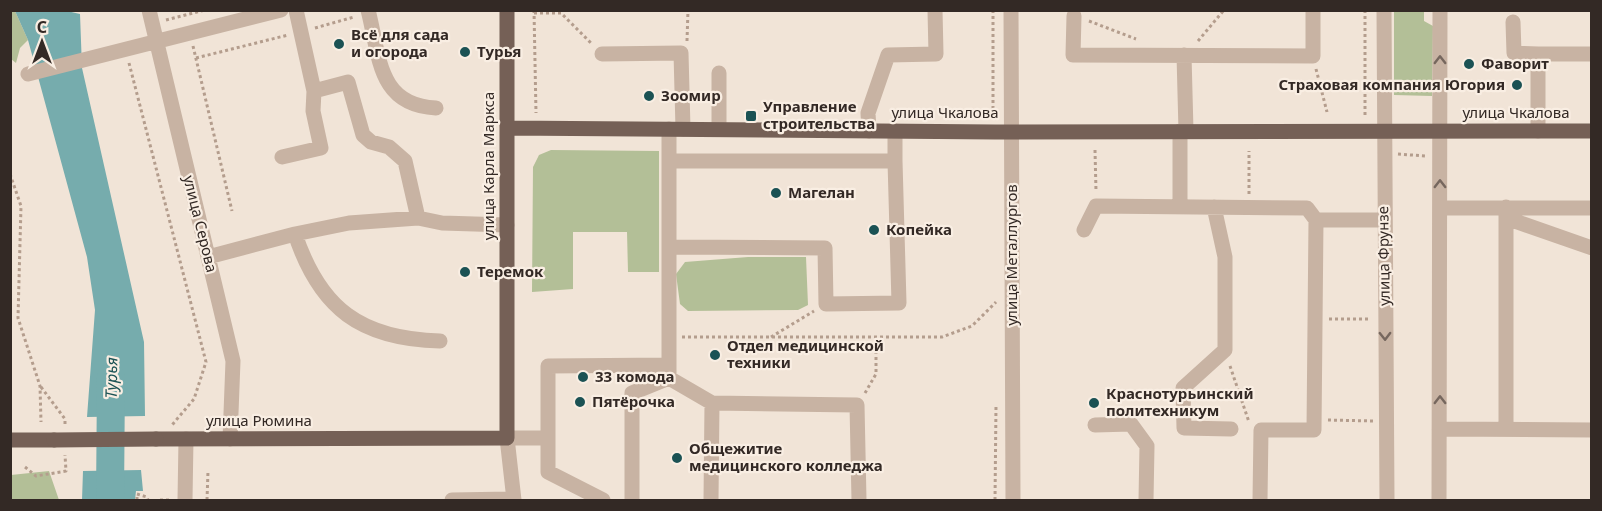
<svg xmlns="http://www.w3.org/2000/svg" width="1602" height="511" viewBox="0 0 1602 511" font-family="'Noto Sans',sans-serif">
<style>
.green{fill:#b3bf97}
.water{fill:#76acad}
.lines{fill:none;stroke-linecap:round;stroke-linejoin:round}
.river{stroke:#76acad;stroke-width:28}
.path{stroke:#b49d8d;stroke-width:3;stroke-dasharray:3 3;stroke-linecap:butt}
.minor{stroke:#c8b3a3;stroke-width:15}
.major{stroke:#756056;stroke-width:15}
.major-bridge{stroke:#756056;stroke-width:15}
.oneway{stroke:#76675e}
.poi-dot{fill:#1b5254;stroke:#f9eee3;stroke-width:2}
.labels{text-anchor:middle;stroke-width:4.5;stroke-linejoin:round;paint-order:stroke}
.poi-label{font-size:15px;font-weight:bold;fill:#332925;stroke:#f9eee3;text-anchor:start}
.street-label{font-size:15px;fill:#332925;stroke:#f9eee3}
.water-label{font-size:16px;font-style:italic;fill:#1b5254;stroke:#f9eee3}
</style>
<rect width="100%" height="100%" fill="#f1e4d7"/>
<path class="green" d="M10,11H15L28,40L20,48L16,63L11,59Z
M1394,11H1424V21L1433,26L1432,96L1394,95Z
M551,150L659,151V272H628L627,232H573V289L532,292L533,167L539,155Z
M748,257H806L808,305L798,310L688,311L680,304L676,274L685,262Z
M49,471L59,500H11V475Z"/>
<path class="water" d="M15,11H67L80,14L82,68L144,342L145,416L87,417L95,310L87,257L28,40Z
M141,470L143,491H136L135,500H82L83,471Z"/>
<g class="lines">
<path class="river" d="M110,500L111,377"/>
<path class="path" d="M534,10L536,113
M993,10V117
M1365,10V116
M534,13H561L591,43
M166,20L205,10
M1089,21L1136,39
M315,28L354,17
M687,41L688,10
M1198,41L1224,10
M193,46L232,211
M196,58L288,35
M129,63L206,362L194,399L172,425
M1316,69L1327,112
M1095,150L1096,191
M1398,154L1425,156
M10,174L21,206L18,318L40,386L41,422
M1249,194V151
M1329,319H1370
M682,337H942L972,326L996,302
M771,337L814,311
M1230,366L1249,422
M41,387L65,419V424
M865,393L876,374V337
M1328,420L1373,421
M25,467L36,476L66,471L65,455
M137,500V494L147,497L148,500
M160,500H170
M207,500L208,471
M995,500L996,405"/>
<path class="minor" d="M149,10L233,361L230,439
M368,10C380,56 377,105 436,108
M1011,10L1013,500
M1384,10L1387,500
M1074,16L1073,55L1313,56V10
M1513,22L1514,53L1538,54
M602,54L681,53L683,129
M1184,55L1186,131
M719,73V129
M28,74L281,10
M314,91L348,82L363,135L371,142L389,147L405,161L418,218L442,223L507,225
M869,131L868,113L888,55L936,54L935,10
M1180,131V207
M1538,131V54H1592
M282,157L321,148L313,111L314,91L296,10
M669,161H895V131
M1214,207L1225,257V350L1183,388L1184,428L1231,429
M1506,207V429
M1440,208H1592
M1506,218L1592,248
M1084,230L1096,206L1307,208L1316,220H1384
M295,234L349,223L418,218
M669,247L825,248L826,304L899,303L895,161
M208,257L295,234C320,309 361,339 440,341
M669,378V129
M669,378L712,403
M1095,425L1131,424L1147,446L1146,500
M1439,429L1592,430
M185,500L186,439
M452,500L514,499
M514,500L507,438H548
M603,500L548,472V366L669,365
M632,500V393L669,378
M711,500L712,403L857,405L859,500
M1260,500L1261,430H1314L1316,220
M1439,500L1440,10"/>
<path class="major" d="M507,128L995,132L1592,131
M156,439L507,438V10
M10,440H54"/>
<path class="major-bridge" d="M54,440L156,439"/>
</g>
<defs><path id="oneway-chevron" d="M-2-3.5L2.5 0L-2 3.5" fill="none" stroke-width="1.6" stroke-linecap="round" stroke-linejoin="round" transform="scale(1.5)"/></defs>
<g class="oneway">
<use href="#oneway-chevron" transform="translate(1440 60) rotate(-90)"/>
<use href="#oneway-chevron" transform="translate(1440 184) rotate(-90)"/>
<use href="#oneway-chevron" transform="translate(1385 336) rotate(89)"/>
<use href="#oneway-chevron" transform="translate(1440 400) rotate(-90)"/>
</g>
<g class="poi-dot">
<circle cx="339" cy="44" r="6"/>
<circle cx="465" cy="52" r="6"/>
<circle cx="1469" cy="64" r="6"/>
<circle cx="1517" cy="85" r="6"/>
<circle cx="649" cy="96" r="6"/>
<rect x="745" y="110" width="12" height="12" rx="3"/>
<circle cx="776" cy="193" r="6"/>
<circle cx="874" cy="230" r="6"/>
<circle cx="465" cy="272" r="6"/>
<circle cx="715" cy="355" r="6"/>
<circle cx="583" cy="377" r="6"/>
<circle cx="580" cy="402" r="6"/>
<circle cx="1094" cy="403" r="6"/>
<circle cx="677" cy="458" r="6"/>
</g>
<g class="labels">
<g class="poi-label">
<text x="351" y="40">Всё для сада<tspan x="351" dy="17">и огорода</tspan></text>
<text x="477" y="57">Турья</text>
<text x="1481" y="69">Фаворит</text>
<text x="1505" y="90" text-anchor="end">Страховая компания Югория</text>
<text x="661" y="101">Зоомир</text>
<text x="763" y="112">Управление<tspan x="763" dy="17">строительства</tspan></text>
<text x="788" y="198">Магелан</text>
<text x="886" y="235">Копейка</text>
<text x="477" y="277">Теремок</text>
<text x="727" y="351">Отдел медицинской<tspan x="727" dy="17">техники</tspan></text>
<text x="595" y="382">33 комода</text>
<text x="1106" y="399">Краснотурьинский<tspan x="1106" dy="17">политехникум</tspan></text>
<text x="592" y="407">Пятёрочка</text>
<text x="689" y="454">Общежитие<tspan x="689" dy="17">медицинского колледжа</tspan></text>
</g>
<g class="street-label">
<text x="945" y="118">улица Чкалова</text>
<text x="1516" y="118">улица Чкалова</text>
<text transform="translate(489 166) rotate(-90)" y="5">улица Карла Маркса</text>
<text transform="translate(200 224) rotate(76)" y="5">улица Серова</text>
<text transform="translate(1012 255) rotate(-90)" y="5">улица Металлургов</text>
<text transform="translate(1384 256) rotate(-91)" y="5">улица Фрунзе</text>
<text x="259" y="426">улица Рюмина</text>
</g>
<g class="water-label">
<text transform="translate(111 378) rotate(-89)" y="6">Турья</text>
</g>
</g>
<rect width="1602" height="511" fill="none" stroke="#332925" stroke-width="24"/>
<g transform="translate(42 42)" stroke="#f9eee3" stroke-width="4.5" paint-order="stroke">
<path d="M0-4.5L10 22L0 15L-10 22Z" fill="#332925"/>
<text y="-9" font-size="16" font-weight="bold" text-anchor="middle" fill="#332925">С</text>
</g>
</svg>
